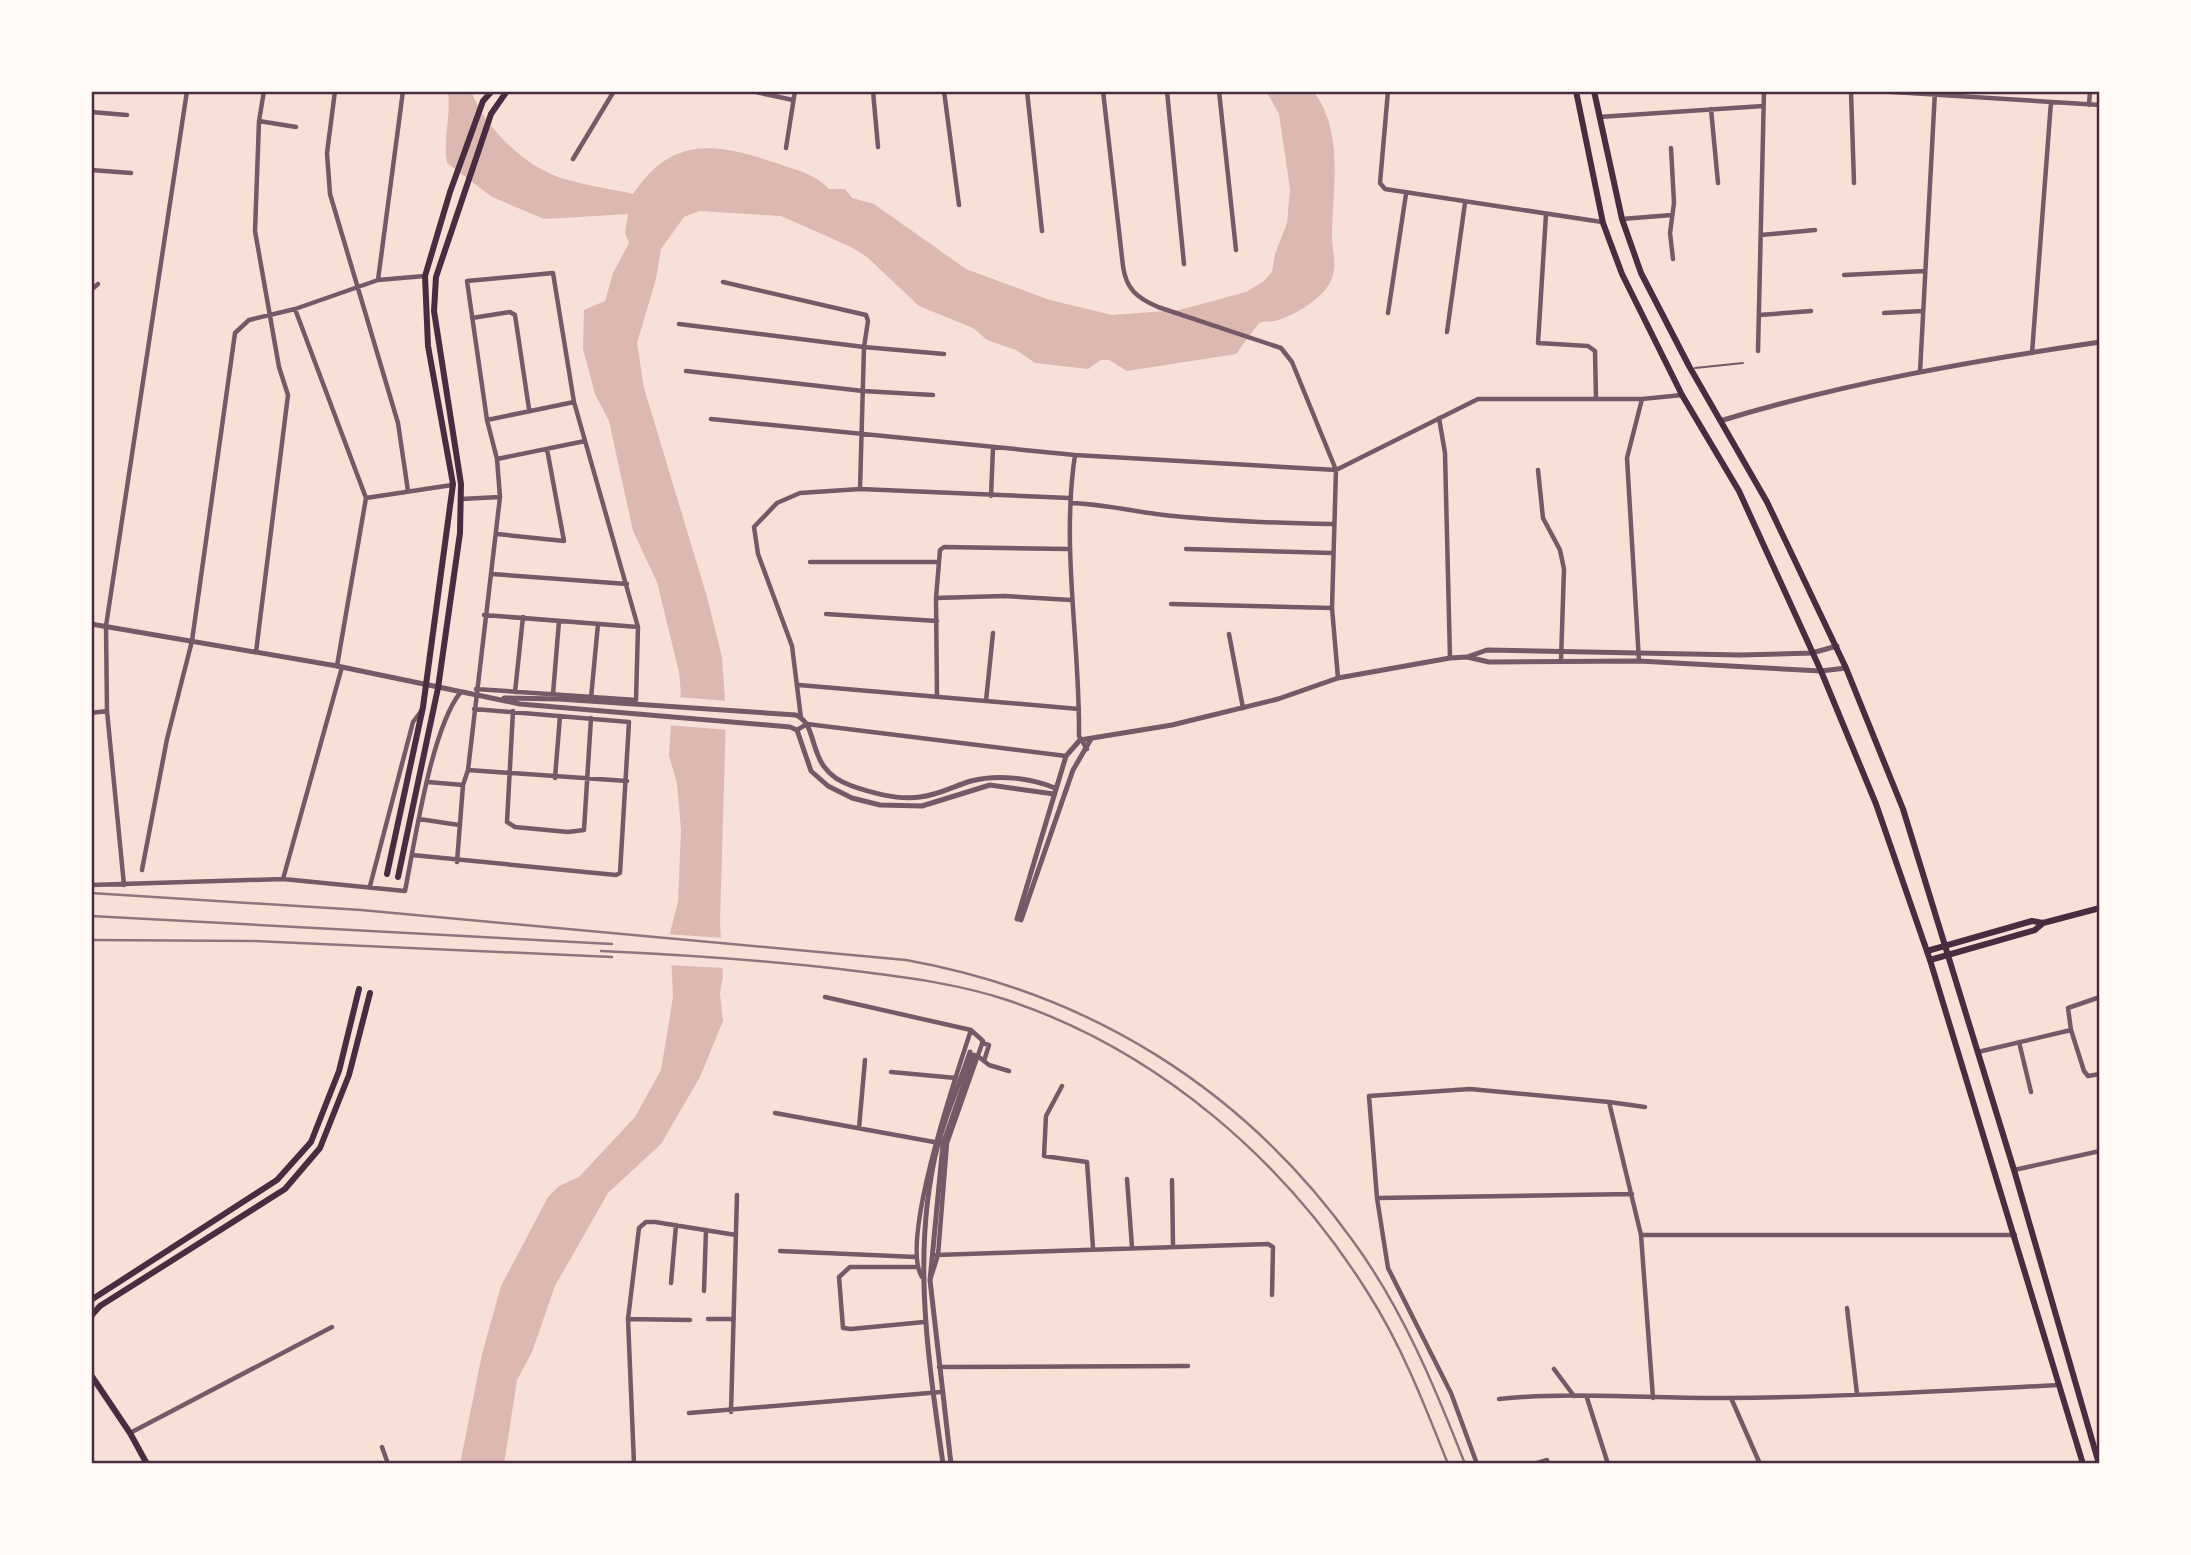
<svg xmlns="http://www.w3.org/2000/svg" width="2191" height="1555" viewBox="0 0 2191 1555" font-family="Arial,sans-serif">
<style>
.water{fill:#dcb8b0}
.pier{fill:#f7e1d7}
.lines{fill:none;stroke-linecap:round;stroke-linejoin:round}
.service{stroke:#755966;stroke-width:2}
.minor{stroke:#755966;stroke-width:4.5}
.tertiary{stroke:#755966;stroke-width:5}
.secondary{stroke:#4a2c40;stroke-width:6}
.primary{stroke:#4a2c40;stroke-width:6}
.rail{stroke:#8f747c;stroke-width:2.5}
.neatline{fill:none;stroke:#4a2c40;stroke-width:2.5}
</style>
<rect width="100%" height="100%" fill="#f7e1d7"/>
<path class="water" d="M448,91H471C484,125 519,161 553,175C578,185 608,188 633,194C672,135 717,143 776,163C796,170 815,174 829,189H845L852,198L874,204L966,269L1050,300L1112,315L1179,310L1246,292L1264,281L1272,272L1275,254L1287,223L1290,189L1279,114L1266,91H1313C1344,131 1333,187 1332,233C1331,251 1340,268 1328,286C1317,302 1293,316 1275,321C1269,322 1264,321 1259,323L1236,354L1127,371L1109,360H1101L1088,369L1035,363L1016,350L987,340L973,328L919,306L867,257L851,247L781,216L699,211L684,217L661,249L656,279L637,343L644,388L707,597L722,657L726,716L720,922L723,976L720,994L723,1021L700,1077L661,1144L608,1193L555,1286L532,1352L517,1380L504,1464H460L482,1354L501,1286L548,1197L559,1186L579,1177L635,1117L661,1070L673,997L670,933L678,902L681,830L677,783L669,756L671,724L681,694L679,672L657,582L633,531L609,421L595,394L583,349L584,310L605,301L613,273L629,243L625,233L628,214L544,219L492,197L447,163C443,137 451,119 448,91Z"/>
<path class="pier" d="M677,697L729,701V730L667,725Z
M666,934L724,938L725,968L668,965Z"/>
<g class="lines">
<path class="service" d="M1695,368L1743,363"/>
<path class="minor" d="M335,91L327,153L330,194L398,423L408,491
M751,91L793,100
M873,91L878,147
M944,91L959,205
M1027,91L1042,231
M1103,91L1123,266C1126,289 1137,298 1158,307L1281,348L1292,362L1336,470L1332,608L1338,678
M1167,91L1184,264
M1219,91L1236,250
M1388,91L1380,183L1385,189L1602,222
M1851,91L1854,183
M1877,91L2100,105
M2089,105L2090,91
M1711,109L1718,183
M91,112L127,115
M1599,117L1763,106
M259,121L296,127
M786,148L795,91
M1671,148L1674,203L1670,233L1673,259
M573,159L614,91
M91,170L131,173
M1546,214L1538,343L1588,346L1595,351L1596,399
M1622,219L1672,215
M1761,235L1815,230
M1844,275L1925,271
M378,280L403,91
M723,282L866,315L868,321L864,347L860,489
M91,290L98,284
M295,309L366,498L337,666
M1388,313L1406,194
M1884,313L1923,311
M1759,315L1811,311
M472,318L510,312L515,315L529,409
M679,324L864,347L944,354
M1447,332L1465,203
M1758,351L1764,91
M2032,353L2051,102
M686,371L863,391L933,395
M1920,372L1935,91
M1439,418L1445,453L1450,658
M711,419L1075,455L1336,470L1478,399H1642L1682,395
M487,420L574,402
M1075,455C1061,548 1080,641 1079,736L1087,749
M497,459L585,441
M1538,470L1543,518L1560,550L1564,569L1561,660
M991,496L993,448
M366,498L452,485
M461,499L500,497
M1071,503C1100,504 1127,510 1156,514C1214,521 1273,523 1332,524
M497,534L564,541L547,449
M1186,549L1332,553
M810,562H938
M492,574L627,584
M936,598L1004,596L1071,600
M1171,604L1332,608
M826,614L937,621
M484,615L638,627
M1229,634L1243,708
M256,652L288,395L279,367L255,231L259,121L264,91
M1639,661L1627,458L1642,399
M799,685L1079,709
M515,692L523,617
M553,694L559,621
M937,696L936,598L940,550L944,547L1068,549
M591,698L598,624
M986,701L993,633
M513,711L507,822L515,827L568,832L584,830L591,718
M91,713L107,711
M801,718L792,646L758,554L754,527L777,503L800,493L860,489L1069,498
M797,730L807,724L1066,756
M468,770L627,781
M555,778L560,716
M428,782L463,785
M419,819L459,825
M412,855L616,875L620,873L629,722L474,709
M457,862L463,785L468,770L500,497L497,459L487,420L467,281L553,273L574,402L638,627L636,700L476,689
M142,870L167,739L192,641L235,333L249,320L295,309L378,280L425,276
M283,879L342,667
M91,885L283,879L405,891C415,841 431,730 460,693
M124,885L107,711L106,626L187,91
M370,886L413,722L422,710
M825,997L971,1030
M2071,1030L2068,1008L2100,997
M2019,1042L2031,1092
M982,1043L989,1045L984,1061
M1978,1052L2071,1030L2084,1071L2088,1076L2100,1074
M979,1057L989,1065L1009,1071
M891,1072L956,1078
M1062,1086L1046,1116L1044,1156L1087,1162L1093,1248
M1609,1102L1645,1107
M775,1113L934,1142
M859,1128L865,1060
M2014,1170L2100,1151
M1127,1179L1132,1247
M1172,1180L1173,1245
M1377,1198L1632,1194
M1641,1235L1653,1398
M780,1251L916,1257
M936,1255L1268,1244L1273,1247L1272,1295
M917,1267H850L839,1277L843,1328L851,1329L924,1322
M922,1277C899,1241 957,1073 971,1030L983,1041L947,1143L938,1255L930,1280
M671,1283L676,1225
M704,1291L706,1230
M1847,1308L1857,1394
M628,1319L690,1320
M708,1319H734
M939,1367L1188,1366
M1554,1369L1574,1396
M1587,1398L1608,1464
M1731,1398L1760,1464
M1499,1399C1573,1391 1653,1399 1728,1398C1839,1397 1949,1391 2059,1385
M731,1412L737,1195
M689,1413L941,1392
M130,1433L332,1327
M382,1447L388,1464
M634,1464L628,1319L639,1228L646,1222H655L736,1235
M1477,1464L1451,1393L1388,1268L1377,1198L1369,1096L1470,1089L1609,1102L1641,1235H2015
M1534,1464L1547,1460"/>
<path class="tertiary" d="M1720,421C1844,383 1972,361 2100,342
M91,624L337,666L520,704L790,727L797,730L811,771L828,786L852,798L880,805L922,806L990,785L1054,794
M1467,657L1487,650L1740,655L1812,653L1837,646
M504,698L559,699L796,715C822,727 803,769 852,786C872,793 899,800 920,797C939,795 954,786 971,781C998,774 1030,778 1055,788
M1017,919L1066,756L1080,740L1172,725L1278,699L1338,678L1450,658L1467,657L1489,662L1639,661L1821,671L1846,668
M1021,920L1073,770L1091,739
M943,1464C928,1357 911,1251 938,1144C946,1113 960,1083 970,1052
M951,1464L930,1280L943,1144L974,1055"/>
<path class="secondary" d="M387,874L423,707L453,484L428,346L425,276L450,192L483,101L492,91
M398,877L438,688L460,533L461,484L434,311L436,277L491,114L507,91
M1927,951L2032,921L2043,923L2100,908
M1930,960L2035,930L2043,923
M91,1300L277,1180L311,1142L339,1071L359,989
M91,1316L100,1306L285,1189L320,1148L349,1075L370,993
M91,1375L130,1433L147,1464"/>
<path class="primary" d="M1576,91L1603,223L1622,274L1682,395L1739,491L1821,671L1876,804L1930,960L2083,1464
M1594,91L1622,219L1641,273L1689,366L1767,502L1846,668L1903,809L2014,1170L2099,1464"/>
<path class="rail" d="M91,893L361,910L906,960C1090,993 1244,1089 1353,1241C1402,1308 1435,1387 1465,1464
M91,916L612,944
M91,940L254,941L612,957
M601,951C690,955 777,961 864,972C912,978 962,985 1007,1000C1157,1050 1285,1160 1368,1293C1402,1346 1425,1406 1448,1464"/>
</g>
<rect width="2191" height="1555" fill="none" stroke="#fffaf5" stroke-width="186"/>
<rect x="93" y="93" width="2005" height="1369" class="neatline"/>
</svg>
